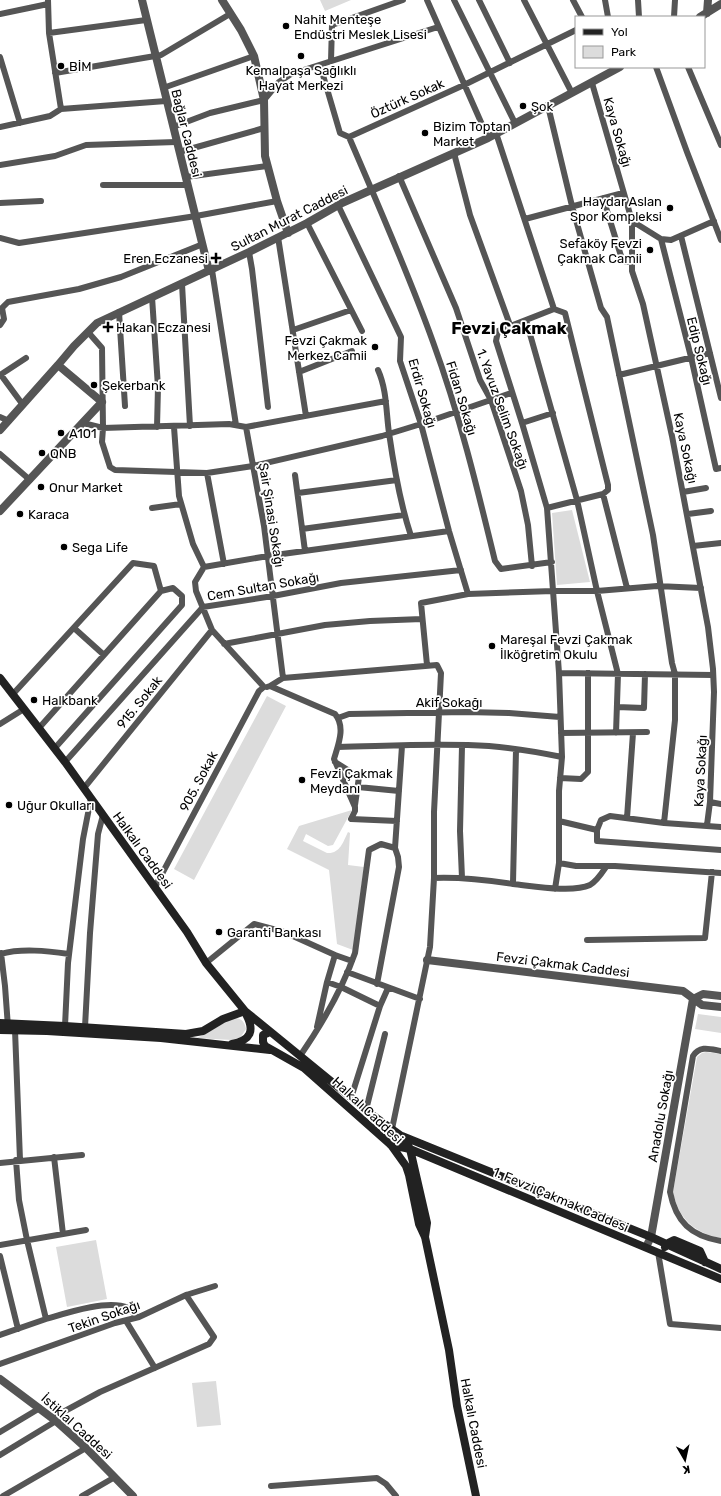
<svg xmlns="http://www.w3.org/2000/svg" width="721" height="1496" viewBox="0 0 721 1496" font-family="Rubik,sans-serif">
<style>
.green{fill:#dcdcdc}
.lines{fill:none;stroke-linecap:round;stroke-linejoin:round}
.minor{stroke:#555;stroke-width:6}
.tertiary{stroke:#555;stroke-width:8}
.secondary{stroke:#222;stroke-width:8}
.poi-dot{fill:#000;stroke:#fff;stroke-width:1.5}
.labels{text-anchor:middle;stroke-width:3.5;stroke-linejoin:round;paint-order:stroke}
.poi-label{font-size:13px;fill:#000;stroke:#fff;text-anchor:start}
.street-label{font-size:13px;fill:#000;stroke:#fff}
.district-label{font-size:17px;font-weight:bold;fill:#000;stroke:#fff}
</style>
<rect width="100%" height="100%" fill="#fff"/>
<path class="green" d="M320,0H351L325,11Z
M572,510L590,582L557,585L552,513Z
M267,696L286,706L194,880L174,869Z
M352,810L333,845L328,846L306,834L303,841L327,853C340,854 343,842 348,832L350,833L348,865L364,867L353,950L337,944L329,870L287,849L299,826Z
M698,1014L721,1017V1033L695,1029Z
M235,1018C242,1018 245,1023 246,1029L240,1038L232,1040L196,1038C210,1033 221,1023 235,1018Z
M706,1052L721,1054V1238C694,1233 679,1219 673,1192L697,1057L702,1053Z
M96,1240L107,1299L67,1307L56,1247Z
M216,1381L221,1425L197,1427L192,1383Z"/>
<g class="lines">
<path class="minor" d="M427,0L488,138
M454,0L515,123
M479,0L510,63
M524,0L572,93
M573,0L582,17
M605,0L608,17
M638,0L639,17
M0,14L48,4
M674,17L675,0
M49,33L146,20
M0,57L20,123
M331,61L332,25L403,0
M320,65L340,133L349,137L464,85L576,30
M656,67L687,152L721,240
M688,67L721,145
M55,73L161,55L230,14
M592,83L632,221V271L643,304L672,436L708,627L713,669L714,692L710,802L707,825
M163,88L254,56
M548,106L572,206L601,308L607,317L653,535L672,663L675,674V720L664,823
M61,109L166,101
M0,127L50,116L61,109L49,33L48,0
M173,127L210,113L264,100L279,82L291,74L438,27
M496,133L554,309
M349,137C378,205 408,272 433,342C459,413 477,487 495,561L501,569L552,562
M179,152L264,128
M454,153L470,215L510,325
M0,165L55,156L86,145L176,142
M399,176L456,308L480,380L491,400L521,491L528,525L532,566
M186,177L267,166
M103,185H188
M603,198L621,256L626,262L632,261
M0,203L41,201
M338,205L401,337L400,361L421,424L449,531L468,594
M525,219L623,193
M632,221L661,239L671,240L714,221
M307,223L362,331
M681,236L721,398
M278,237L306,416
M0,238L19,243L196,216L277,201
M661,239L691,357L716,469L721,468
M249,252L252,269L268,407
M212,270L236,425
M182,284L190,426
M152,297L158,387L157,427
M119,312L125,406
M526,320L577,500L597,591L618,674L616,733
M0,325L4,319L2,308L8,302L79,289L121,277L203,244
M293,330L351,310
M88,332L102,348L103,428L102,442L110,467L115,470L207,473L253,466L382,436L421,424L511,393
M378,370C387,390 386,412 389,433C394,468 400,503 411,536
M299,372L352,351
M0,375L26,358
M1,375L23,405
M619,375L710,353
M0,417L9,421
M83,423L103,428L229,424L246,427L386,401
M522,423L553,413
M174,427L179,496L193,544L204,567
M246,427L264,526L283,678
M0,454L30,480
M207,473L224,564
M295,475L305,551
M683,492L706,488
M298,493L397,480
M603,494L627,588
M152,508L181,504
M547,508L603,494L608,490V485L565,313L554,309L498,331L496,341L522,423L547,508L559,673L562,757L559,791V863L555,889
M688,514L711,511
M302,529L404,515
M693,546L721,543
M74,628L104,655
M224,644L325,625L370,621L422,619
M427,665L421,603L468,594L553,591H597L657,586L701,588
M559,673L713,675
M270,686L283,678L437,665L441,673L434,812V878
M264,687L212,630L196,591L195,582L204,567L268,556L449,531
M267,687L270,686L335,714C346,727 338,745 334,759L355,807V811L351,819L397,821
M13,694L133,563L154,566L161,591
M617,707L644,708L645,674
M338,718L349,714L466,712L509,713L560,717
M0,724L24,709
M39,728L161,591L173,588L182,596V605L55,748
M561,733L647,732
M462,746L460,831L462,878
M338,747C388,746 439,743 489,746C514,748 538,752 562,757
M65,762L203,607L273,596L341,583L461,570
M335,762L359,777L355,805
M560,778L581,779L588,772V673
M358,787L399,791
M84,788L212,630
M710,802L721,804
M627,818L633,733
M559,821L597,830
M721,827L664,823L610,816L601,820L597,830V841L721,850
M395,848L402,746
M559,863L576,866H615L721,873
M513,883L516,750
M155,887L259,691L264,687
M587,940L705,938L712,872
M1,953L5,986L8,1027
M0,954C22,948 47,951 69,954
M335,955L352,961
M206,963L254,924L284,932L335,955L327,982L317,1027
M347,972L420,999
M327,982L341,987L380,1006
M65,1026L68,963L83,839L91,798
M85,1027L90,933L98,834L103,815
M15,1030L20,1160
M721,1051C710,1049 700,1045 693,1056L670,1192C676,1222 691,1236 721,1241
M300,1056C322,1024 342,990 355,953L369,850L381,844L395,848L398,857L399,867L377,984
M351,1098L380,1006L388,988
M366,1110L385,1034
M392,1129L430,947L434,878C460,877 487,880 513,884C533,886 572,893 590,885C597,881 602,873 606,867
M54,1157L63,1234
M0,1163L82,1155
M0,1245L86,1230
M658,1252L670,1324L721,1328
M0,1256L18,1329
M46,1319C66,1313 108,1299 128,1308C132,1310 134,1314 137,1317
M126,1321L155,1368
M0,1335L46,1319L27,1240L19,1200L16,1160
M0,1364L115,1323L139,1317L186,1295L215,1286
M52,1418L100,1392L209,1344L214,1337L186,1295
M0,1432L40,1408
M0,1455L56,1421
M271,1486L377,1478L386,1484L396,1496
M3,1496L86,1448
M82,1496L115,1477"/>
<path class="tertiary" d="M142,0L209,271
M222,0L241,30L254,56L264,100L265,156L277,201L288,233
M707,13L708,0
M700,17L721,4
M0,430L58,365L74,346L97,323L249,252L307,223L342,203L488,138L620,67
M0,511L102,402L58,365
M427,960L683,991L702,1005L721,1007
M646,1247L651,1237L693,999L703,994L721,996
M0,1379L56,1421L86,1448L133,1496"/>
<path class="secondary" d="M0,678L65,762L187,932L206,963L245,1011L375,1117L400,1135L407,1143L410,1149L427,1223L425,1237
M0,1023L65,1026L186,1034L203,1031L223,1019L245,1011
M0,1030L47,1031L161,1038L270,1050
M270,1032L263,1035V1042L265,1046L304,1068L391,1145L406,1166L409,1175L419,1224L425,1237L449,1350L457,1406L476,1496
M232,1044C251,1040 255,1031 246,1014
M402,1136L651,1237L721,1269
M391,1145L410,1149L721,1279
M665,1247L666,1244L674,1240L700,1251L705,1262"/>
</g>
<g class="poi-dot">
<circle cx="286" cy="26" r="4"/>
<circle cx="301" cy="56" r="4"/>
<circle cx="61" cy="66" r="4"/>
<circle cx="523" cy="106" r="4"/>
<circle cx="425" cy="133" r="4"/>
<circle cx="670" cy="208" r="4"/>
<circle cx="650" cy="250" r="4"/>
<path d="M214 252h4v4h4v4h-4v4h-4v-4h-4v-4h4z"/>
<path d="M106 321h4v4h4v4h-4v4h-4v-4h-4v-4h4z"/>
<circle cx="375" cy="347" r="4"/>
<circle cx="94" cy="385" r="4"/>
<circle cx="61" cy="433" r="4"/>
<circle cx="42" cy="453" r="4"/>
<circle cx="41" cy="487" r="4"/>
<circle cx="20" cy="514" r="4"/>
<circle cx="64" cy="547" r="4"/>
<circle cx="492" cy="646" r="4"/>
<circle cx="34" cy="700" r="4"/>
<circle cx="302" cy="780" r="4"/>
<circle cx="9" cy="805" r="4"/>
<circle cx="219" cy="932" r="4"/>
</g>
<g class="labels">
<g class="poi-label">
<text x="294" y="24">Nahit Menteşe<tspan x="294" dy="15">Endüstri Meslek Lisesi</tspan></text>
<text x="69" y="71">BİM</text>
<text x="301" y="75" text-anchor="middle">Kemalpaşa Sağlıklı<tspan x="301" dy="15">Hayat Merkezi</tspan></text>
<text x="531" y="111">Şok</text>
<text x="433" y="131">Bizim Toptan<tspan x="433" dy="15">Market</tspan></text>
<text x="662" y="206" text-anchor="end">Haydar Aslan<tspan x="662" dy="15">Spor Kompleksi</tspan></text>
<text x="642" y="248" text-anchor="end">Sefaköy Fevzi<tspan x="642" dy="15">Çakmak Camii</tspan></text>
<text x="208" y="263" text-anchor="end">Eren Eczanesi</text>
<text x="116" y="332">Hakan Eczanesi</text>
<text x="367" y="345" text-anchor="end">Fevzi Çakmak<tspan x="367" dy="15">Merkez Camii</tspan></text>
<text x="102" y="390">Şekerbank</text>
<text x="69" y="438">A101</text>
<text x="50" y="458">QNB</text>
<text x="49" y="492">Onur Market</text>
<text x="28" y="519">Karaca</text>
<text x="72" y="552">Sega Life</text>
<text x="500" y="644">Mareşal Fevzi Çakmak<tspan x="500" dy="15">İlköğretim Okulu</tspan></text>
<text x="42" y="705">Halkbank</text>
<text x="310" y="778">Fevzi Çakmak<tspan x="310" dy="15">Meydanı</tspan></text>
<text x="17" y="810">Uğur Okulları</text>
<text x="227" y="937">Garanti Bankası</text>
</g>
<g class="street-label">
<text transform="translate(407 98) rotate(-24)" y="5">Öztürk Sokak</text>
<text transform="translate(618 132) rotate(74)" y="5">Kaya Sokağı</text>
<text transform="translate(187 133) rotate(76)" y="5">Bağlar Caddesi</text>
<text transform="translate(289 218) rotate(-27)" y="5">Sultan Murat Caddesi</text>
<text transform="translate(700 351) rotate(76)" y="5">Edip Sokağı</text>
<text transform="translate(423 393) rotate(74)" y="5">Erdir Sokağı</text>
<text transform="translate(462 398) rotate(73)" y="5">Fidan Sokağı</text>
<text transform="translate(503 409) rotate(70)" y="5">1. Yavuz Selim Sokağı</text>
<text transform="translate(686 448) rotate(78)" y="5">Kaya Sokağı</text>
<text transform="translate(272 515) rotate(81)" y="5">Şair Şinasi Sokağı</text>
<text transform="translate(263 586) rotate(-10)" y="5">Cem Sultan Sokağı</text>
<text transform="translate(139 702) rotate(-51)" y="5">915. Sokak</text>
<text x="449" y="707">Akif Sokağı</text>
<text transform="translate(700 771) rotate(-87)" y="5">Kaya Sokağı</text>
<text transform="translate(198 781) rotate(-62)" y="5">905. Sokak</text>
<text transform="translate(143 850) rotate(54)" y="5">Halkalı Caddesi</text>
<text transform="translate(563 964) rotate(7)" y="5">Fevzi Çakmak Caddesi</text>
<text transform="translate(368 1110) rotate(43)" y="5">Halkalı Caddesi</text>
<text transform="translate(660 1116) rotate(-80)" y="5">Anadolu Sokağı</text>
<text transform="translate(561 1199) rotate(23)" y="5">1. Fevzi Çakmak Caddesi</text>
<text transform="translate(104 1316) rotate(-19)" y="5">Tekin Sokağı</text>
<text transform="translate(474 1423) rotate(79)" y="5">Halkalı Caddesi</text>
<text transform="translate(77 1426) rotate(42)" y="5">İstiklal Caddesi</text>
</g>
<g class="district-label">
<text x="509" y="334">Fevzi Çakmak</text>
</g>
</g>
<rect x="575" y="16" width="130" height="52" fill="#ffffff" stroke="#999999"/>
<rect x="583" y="29" width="20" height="6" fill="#222222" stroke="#999999"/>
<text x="611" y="36" font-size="12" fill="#000000">Yol</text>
<rect x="583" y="46" width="20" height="12" fill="#dcdcdc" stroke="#999999"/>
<text x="611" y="56" font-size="12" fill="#000000">Park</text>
<g transform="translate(685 1460) rotate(171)" stroke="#ffffff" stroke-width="3" paint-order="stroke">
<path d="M0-3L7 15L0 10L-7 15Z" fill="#000000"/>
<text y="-6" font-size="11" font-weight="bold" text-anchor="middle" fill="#000000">K</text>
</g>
</svg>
